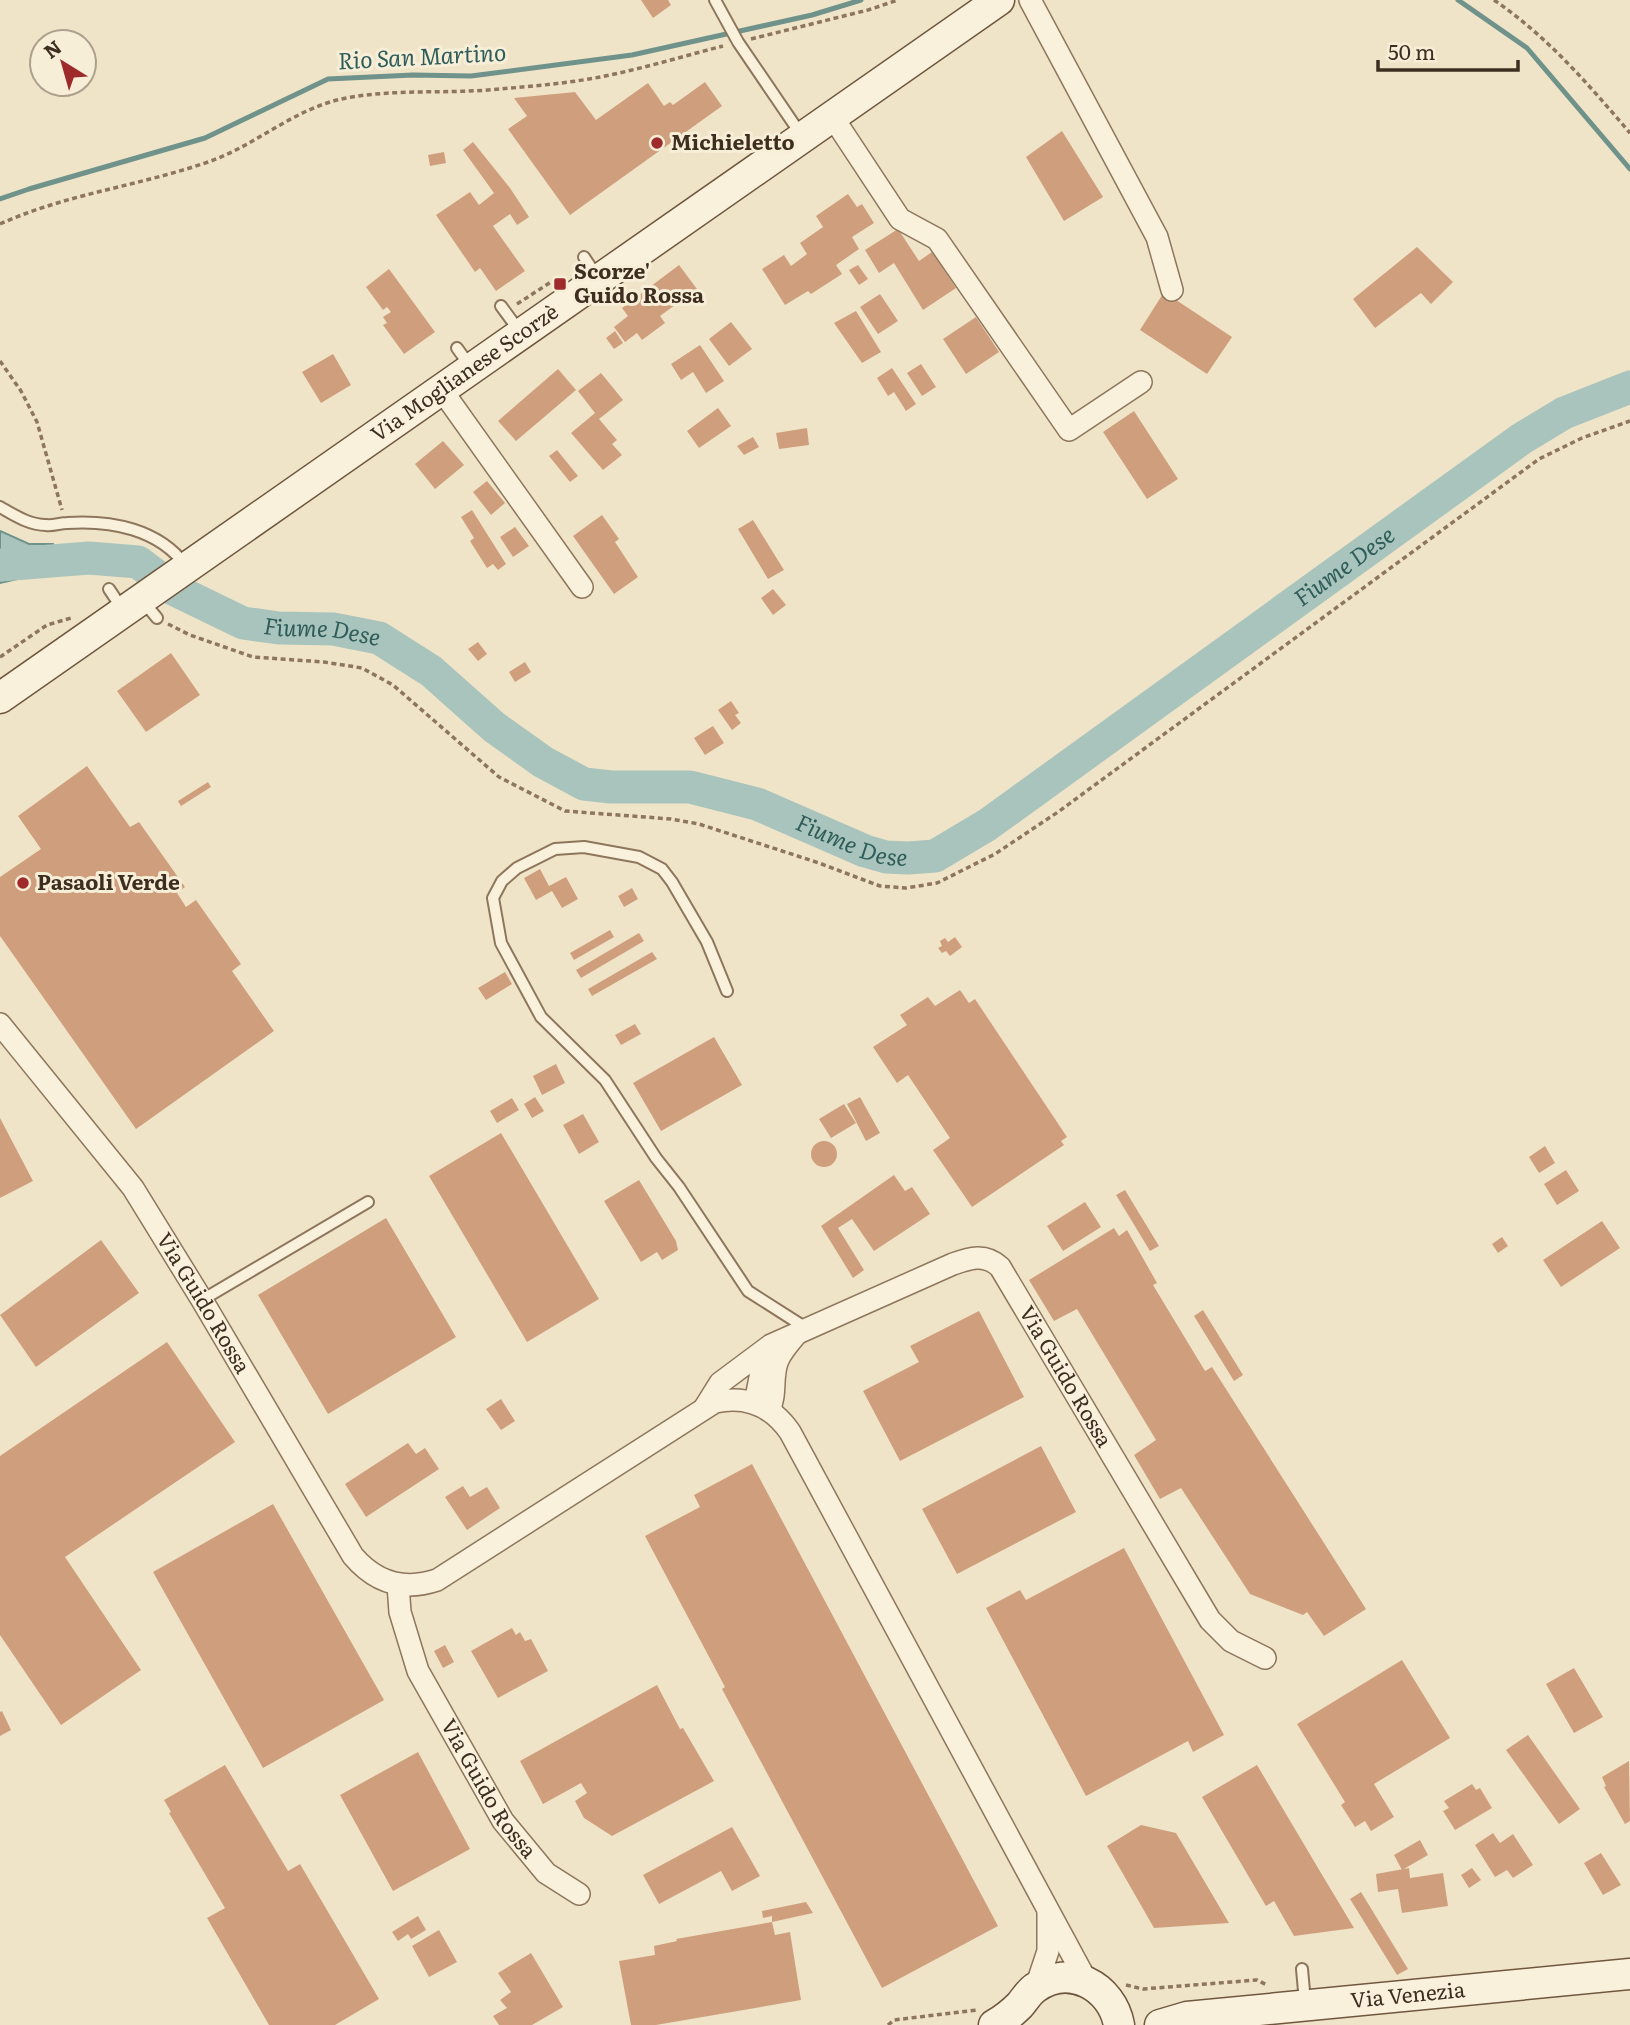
<svg xmlns="http://www.w3.org/2000/svg" width="1630" height="2025" viewBox="0 0 1630 2025" font-family="Literata,serif">
<style>
.water{fill:#a9c4bc;stroke:#6f938a;stroke-width:2}
.lines{fill:none;stroke-linecap:round;stroke-linejoin:round}
.stream{stroke:#6f938a;stroke-width:5}
.river{stroke:#a9c4bc;stroke-width:33}
.building{fill:#cf9f7d}
.service-casing{stroke:#8d765c;stroke-width:14}
.minor-casing{stroke:#8d765c;stroke-width:24}
.secondary-casing{stroke:#6f573f;stroke-width:33}
.path{stroke:#8d765c;stroke-width:3.5;stroke-dasharray:5 3.5;stroke-linecap:butt}
.service{stroke:#faf1dc;stroke-width:10}
.minor{stroke:#faf1dc;stroke-width:21}
.secondary{stroke:#faf1dc;stroke-width:30}
.poi-dot{fill:#9e2a2b;stroke:#f7eed8;stroke-width:2.5}
.labels{text-anchor:middle;stroke-width:6;stroke-linejoin:round;paint-order:stroke}
.poi-label{font-size:21px;font-weight:bold;fill:#3d2e20;stroke:#f7eed8;text-anchor:start}
.street-label{font-size:21px;fill:#3d2e20;stroke:#f7eed8}
.water-label{font-size:23px;font-style:italic;fill:#2f5d5a;stroke:#f7eed8}
</style>
<rect width="100%" height="100%" fill="#f0e4c8"/>
<path class="water" d="M0,531L29,544H53L61,569L0,583Z"/>
<g class="lines">
<path class="stream" d="M1458,0L1527,48L1630,169
M0,199L29,189L205,138L328,79L413,75L471,76L632,55L812,15L861,0"/>
<path class="river" id="s1" d="M0,565L89,558L138,562L175,590L243,623L279,628L333,629L379,638L431,671L494,727L543,762L584,784L611,787H690L757,804L865,851L886,857L908,858L935,856L987,825L1521,439L1564,413L1630,387"/>
</g>
<path class="building" d="M641,0H668L671,5L653,18Z
M705,82L722,106L570,215L508,129L527,116L514,98L575,92L596,120L648,83L664,106L670,102L673,105Z
M1062,131L1103,197L1064,221L1026,157Z
M473,142L510,188L529,217L517,225L510,214L493,226L525,271L496,291L480,268L475,272L436,215L470,192L479,205L494,193L463,150Z
M444,152L446,163L430,166L428,155Z
M848,194L857,207L862,204L874,223L852,237L859,249L836,265L842,274L811,294L808,291L785,305L762,269L784,255L791,266L807,254L800,243L823,227L816,216Z
M898,229L919,261L932,252L956,288L923,310L894,263L879,273L865,250Z
M1417,247L1453,282L1431,304L1421,293L1375,328L1353,299Z
M679,265L697,289L660,316L665,323L642,340L637,333L625,342L614,327L628,316L622,308Z
M858,265L868,279L859,285L849,270Z
M389,269L435,332L404,354L383,325L387,323L383,317L391,312L387,307L383,310L366,287Z
M1164,292L1232,337L1207,374L1140,330Z
M880,294L898,321L878,334L860,307Z
M856,311L881,352L862,363L834,323Z
M976,317L999,352L966,374L943,339Z
M731,322L752,349L729,366L709,339Z
M615,331L623,343L614,349L606,338Z
M700,345L724,381L706,393L693,372L681,380L671,364Z
M333,354L351,385L321,403L302,372Z
M921,364L936,387L922,396L907,373Z
M892,368L916,404L906,411L894,392L888,396L877,378Z
M558,369L576,390L516,441L498,421Z
M601,373L623,400L599,419L617,440L612,444L622,455L603,470L571,433L595,413L578,391Z
M718,408L731,426L699,448L687,431Z
M1134,411L1178,479L1147,499L1103,432Z
M807,428L809,445L779,449L776,433Z
M753,437L759,447L744,455L737,446Z
M443,441L464,465L435,489L415,464Z
M557,450L578,476L570,482L549,456Z
M487,481L505,503L491,515L473,492Z
M472,510L506,564L498,570L493,564L487,568L470,541L474,538L461,517Z
M602,515L619,539L615,542L638,577L614,594L573,536Z
M753,520L784,570L768,579L738,529Z
M515,527L529,546L513,557L500,537Z
M773,589L786,605L773,615L761,598Z
M478,642L487,654L478,661L468,649Z
M171,653L200,695L146,732L117,691Z
M525,662L531,672L515,682L509,672Z
M731,701L739,713L735,715L741,723L732,730L718,710Z
M713,726L724,743L705,755L694,738Z
M87,766L130,827L139,822L185,887L177,893L186,907L196,900L241,964L232,971L274,1031L136,1129L0,936V877L41,849L18,816Z
M208,782L211,787L181,806L178,801Z
M540,869L549,886L566,877L578,899L562,908L552,891L536,900L524,878Z
M632,888L638,899L624,907L618,896Z
M610,930L614,937L574,960L570,953Z
M639,933L644,941L581,978L576,970Z
M955,937L962,947L950,956L946,951L942,953L938,948L942,946L940,941L945,938L948,942Z
M652,952L657,959L592,996L588,989Z
M505,972L512,984L486,1000L478,988Z
M960,990L969,1003L975,999L1067,1137L1061,1141L1064,1145L972,1207L933,1150L950,1138L908,1075L897,1083L873,1047L907,1025L900,1015L928,997L935,1006Z
M635,1024L641,1034L621,1045L615,1035Z
M714,1037L742,1085L661,1131L633,1083Z
M556,1064L565,1083L542,1095L533,1076Z
M535,1097L544,1111L532,1118L524,1104Z
M860,1097L880,1133L866,1141L847,1104Z
M512,1098L519,1110L497,1123L490,1111Z
M844,1104L856,1123L831,1138L819,1119Z
M583,1114L599,1142L579,1154L563,1125Z
M0,1118L33,1181L0,1198Z
M501,1133L599,1299L527,1342L429,1176Z
M811 1154a13 13 0 1 1 26 0a13 13 0 1 1-26 0Z
M1545,1146L1555,1163L1539,1173L1529,1157Z
M1566,1170L1579,1191L1557,1205L1544,1184Z
M894,1175L905,1191L912,1187L930,1214L874,1251L852,1219L838,1228L864,1270L853,1278L821,1226Z
M639,1180L676,1241L678,1250L662,1260L657,1252L641,1262L604,1201Z
M1125,1190L1159,1246L1150,1251L1116,1195Z
M1085,1202L1101,1227L1063,1251L1047,1226Z
M386,1218L456,1337L328,1414L258,1295Z
M1602,1221L1620,1248L1561,1287L1543,1260Z
M1114,1228L1119,1236L1127,1230L1157,1283L1153,1285L1205,1371L1212,1367L1366,1609L1324,1636L1307,1612L1303,1615L1250,1594L1181,1488L1160,1499L1134,1455L1156,1440L1077,1309L1054,1321L1029,1280Z
M1502,1237L1508,1246L1498,1253L1492,1244Z
M101,1240L139,1293L36,1367L0,1315Z
M1203,1310L1243,1375L1234,1381L1194,1316Z
M979,1311L1024,1397L900,1461L863,1391L919,1362L910,1346Z
M167,1342L235,1442L65,1557L141,1670L61,1725L0,1635V1456Z
M501,1399L515,1421L501,1430L486,1409Z
M408,1443L416,1454L425,1448L439,1469L366,1517L345,1484Z
M1041,1446L1076,1512L957,1574L922,1509Z
M752,1464L998,1926L882,1988L722,1689L725,1687L645,1536L700,1507L694,1495Z
M463,1486L470,1497L487,1487L500,1508L467,1530L445,1497Z
M273,1504L384,1700L263,1768L153,1572Z
M1124,1548L1224,1735L1193,1752L1188,1741L1086,1796L986,1608L1020,1590L1026,1600Z
M512,1628L516,1635L520,1632L525,1641L531,1639L548,1671L498,1698L471,1651Z
M445,1645L454,1662L443,1668L434,1651Z
M1402,1660L1450,1738L1374,1784L1394,1817L1371,1831L1365,1821L1355,1827L1341,1805L1345,1802L1297,1724Z
M1574,1668L1603,1717L1574,1733L1546,1684Z
M657,1685L680,1729L683,1728L714,1781L612,1836L584,1818L575,1801L587,1793L581,1783L543,1804L520,1761Z
M2,1711L11,1730L0,1736V1712Z
M1528,1735L1580,1809L1559,1824L1506,1750Z
M418,1752L470,1849L393,1891L340,1795Z
M1629,1761L1630,1821L1625,1824L1604,1787L1606,1786L1602,1777Z
M225,1765L288,1871L300,1864L379,1999L335,2025H269L207,1918L225,1908L169,1813L171,1812L164,1800Z
M1257,1765L1321,1873L1354,1928L1294,1936L1274,1901L1266,1906L1202,1797Z
M1472,1784L1476,1790L1480,1788L1492,1808L1455,1830L1443,1811L1449,1808L1444,1801Z
M1141,1825L1176,1833L1229,1923L1154,1928L1107,1846Z
M732,1827L760,1876L732,1891L721,1871L659,1904L643,1875Z
M1493,1833L1500,1843L1513,1834L1533,1865L1513,1878L1507,1870L1495,1877L1475,1845Z
M1420,1840L1428,1855L1402,1870L1394,1855Z
M1601,1853L1621,1885L1603,1895L1584,1863Z
M1409,1868L1410,1878L1443,1873L1448,1906L1402,1913L1398,1889L1378,1892L1376,1874Z
M1472,1868L1481,1880L1469,1888L1461,1875Z
M1361,1892L1408,1969L1397,1975L1350,1899Z
M806,1902L813,1913L772,1922V1916L763,1918L762,1911Z
M418,1916L426,1930L411,1939L408,1934L398,1941L392,1932Z
M772,1922L775,1935L790,1932L801,2000L656,2025H631L619,1961L655,1955L654,1946L677,1941L676,1939Z
M439,1930L457,1962L429,1977L412,1946Z
M531,1953L563,2007L532,2025H499L493,2016L507,2008L500,2000L511,1992L498,1973Z"/>
<g class="lines">
<defs>
<path id="service" d="M715,0L738,42L802,136
M584,257L598,278
M501,306L520,332
M457,348L470,366
M0,507C14,515 29,525 46,525C53,526 60,523 67,523C111,520 159,529 186,566
M109,589L123,610
M143,601L157,618
M727,991L707,942L672,882L662,869L639,857L584,847L555,849L517,868L502,881L493,898L501,943L541,1017L605,1080L656,1158L679,1187L748,1291L806,1328
M202,1300L368,1202
M1302,1969L1305,2002"/>
<g id="minor">
<path d="M1030,0L1157,237L1172,290"/>
<path d="M832,116L900,219L937,239L1069,430L1141,382"/>
<path d="M441,389L582,587"/>
<path id="s2" d="M0,1024L133,1188L202,1300L353,1556C376,1583 404,1591 437,1580L715,1402C747,1395 772,1406 790,1432L1087,1982"/>
<path d="M755,1403L763,1362L768,1350"/>
<path id="s3" d="M705,1407L720,1383L771,1345L953,1264C970,1258 985,1253 1000,1267L1210,1620L1231,1641L1265,1658"/>
<path d="M769,1410C777,1394 771,1376 778,1360C782,1351 789,1343 795,1336"/>
<path id="s4" d="M398,1585L400,1612L418,1671L503,1821L546,1873L579,1894"/>
<path d="M1036,1987L1048,1951V1913"/>
</g>
<g id="secondary">
<path id="s5" d="M0,698L999,0"/>
<path d="M994,2025C1003,2020 1013,2012 1020,2005C1025,1999 1029,1992 1035,1988C1069,1963 1112,1986 1119,2025"/>
<path id="s6" d="M1160,2025L1187,2017L1630,1974"/>
</g>
</defs>
<use href="#service" class="service-casing"/>
<use href="#minor" class="minor-casing"/>
<use href="#secondary" class="secondary-casing"/>
<path class="path" d="M1494,0C1548,37 1588,84 1630,133
M751,39L868,10L898,0
M0,224C66,194 139,186 208,162C258,145 297,105 352,97C400,89 451,94 500,89C535,86 571,83 605,76C645,68 684,56 723,46
M517,304L551,282
M0,361L21,391L37,422L62,510
M168,624L190,635L253,657L324,662L362,668L393,685L499,777L565,811L671,819L699,824L819,863L880,886L906,888L937,883L995,854L1058,812L1539,459L1582,438L1630,421
M0,657L47,625L71,618
M1126,1985L1143,1989L1257,1980L1267,1985
M888,2025L894,2020L977,2010"/>
<use href="#service" class="service"/>
<use href="#minor" class="minor"/>
<use href="#secondary" class="secondary"/>
</g>
<g class="poi-dot">
<circle cx="657" cy="143" r="7"/>
<rect x="553" y="277" width="14" height="14" rx="3.5"/>
<circle cx="23" cy="883" r="7"/>
</g>
<g class="labels">
<g class="poi-label">
<text x="671" y="150">Michieletto</text>
<text x="574" y="279">Scorze'<tspan x="574" dy="24">Guido Rossa</tspan></text>
<text x="37" y="890">Pasaoli Verde</text>
</g>
<g class="street-label">
<text dy="7" stroke="none"><textPath href="#s5" startOffset="567">Via Moglianese Scorzè</textPath></text>
<text dy="7" stroke="none"><textPath href="#s2" startOffset="346">Via Guido Rossa</textPath></text>
<text dy="7" stroke="none"><textPath href="#s3" startOffset="469">Via Guido Rossa</textPath></text>
<text dy="7" stroke="none"><textPath href="#s4" startOffset="226">Via Guido Rossa</textPath></text>
<text dy="7" stroke="none"><textPath href="#s6" startOffset="250">Via Venezia</textPath></text>
</g>
<g class="water-label">
<text transform="translate(422 57) rotate(-3)" y="8">Rio San Martino</text>
<text dy="8" stroke="none"><textPath href="#s1" startOffset="1516">Fiume Dese</textPath></text>
<text dy="8" stroke="none"><textPath href="#s1" startOffset="340">Fiume Dese</textPath></text>
<text dy="8" stroke="none"><textPath href="#s1" startOffset="928">Fiume Dese</textPath></text>
</g>
</g>
<g transform="translate(63 63) rotate(323)"><circle r="33" fill="#f7eed8" stroke="#ada18e" stroke-width="2"/>
<path d="M0-5L12 26L0 18L-12 26Z" fill="#9e2a2b"/>
<text y="-10" font-size="19" font-weight="bold" text-anchor="middle" fill="#3d2e20">N</text>
</g>
<path d="M1378 60v10h140v-10" fill="none" stroke="#3d2e20" stroke-width="3.5"/>
<text x="1388" y="60" font-size="21" fill="#3d2e20" stroke="#f7eed8" stroke-width="5" paint-order="stroke">50 m</text>
</svg>
